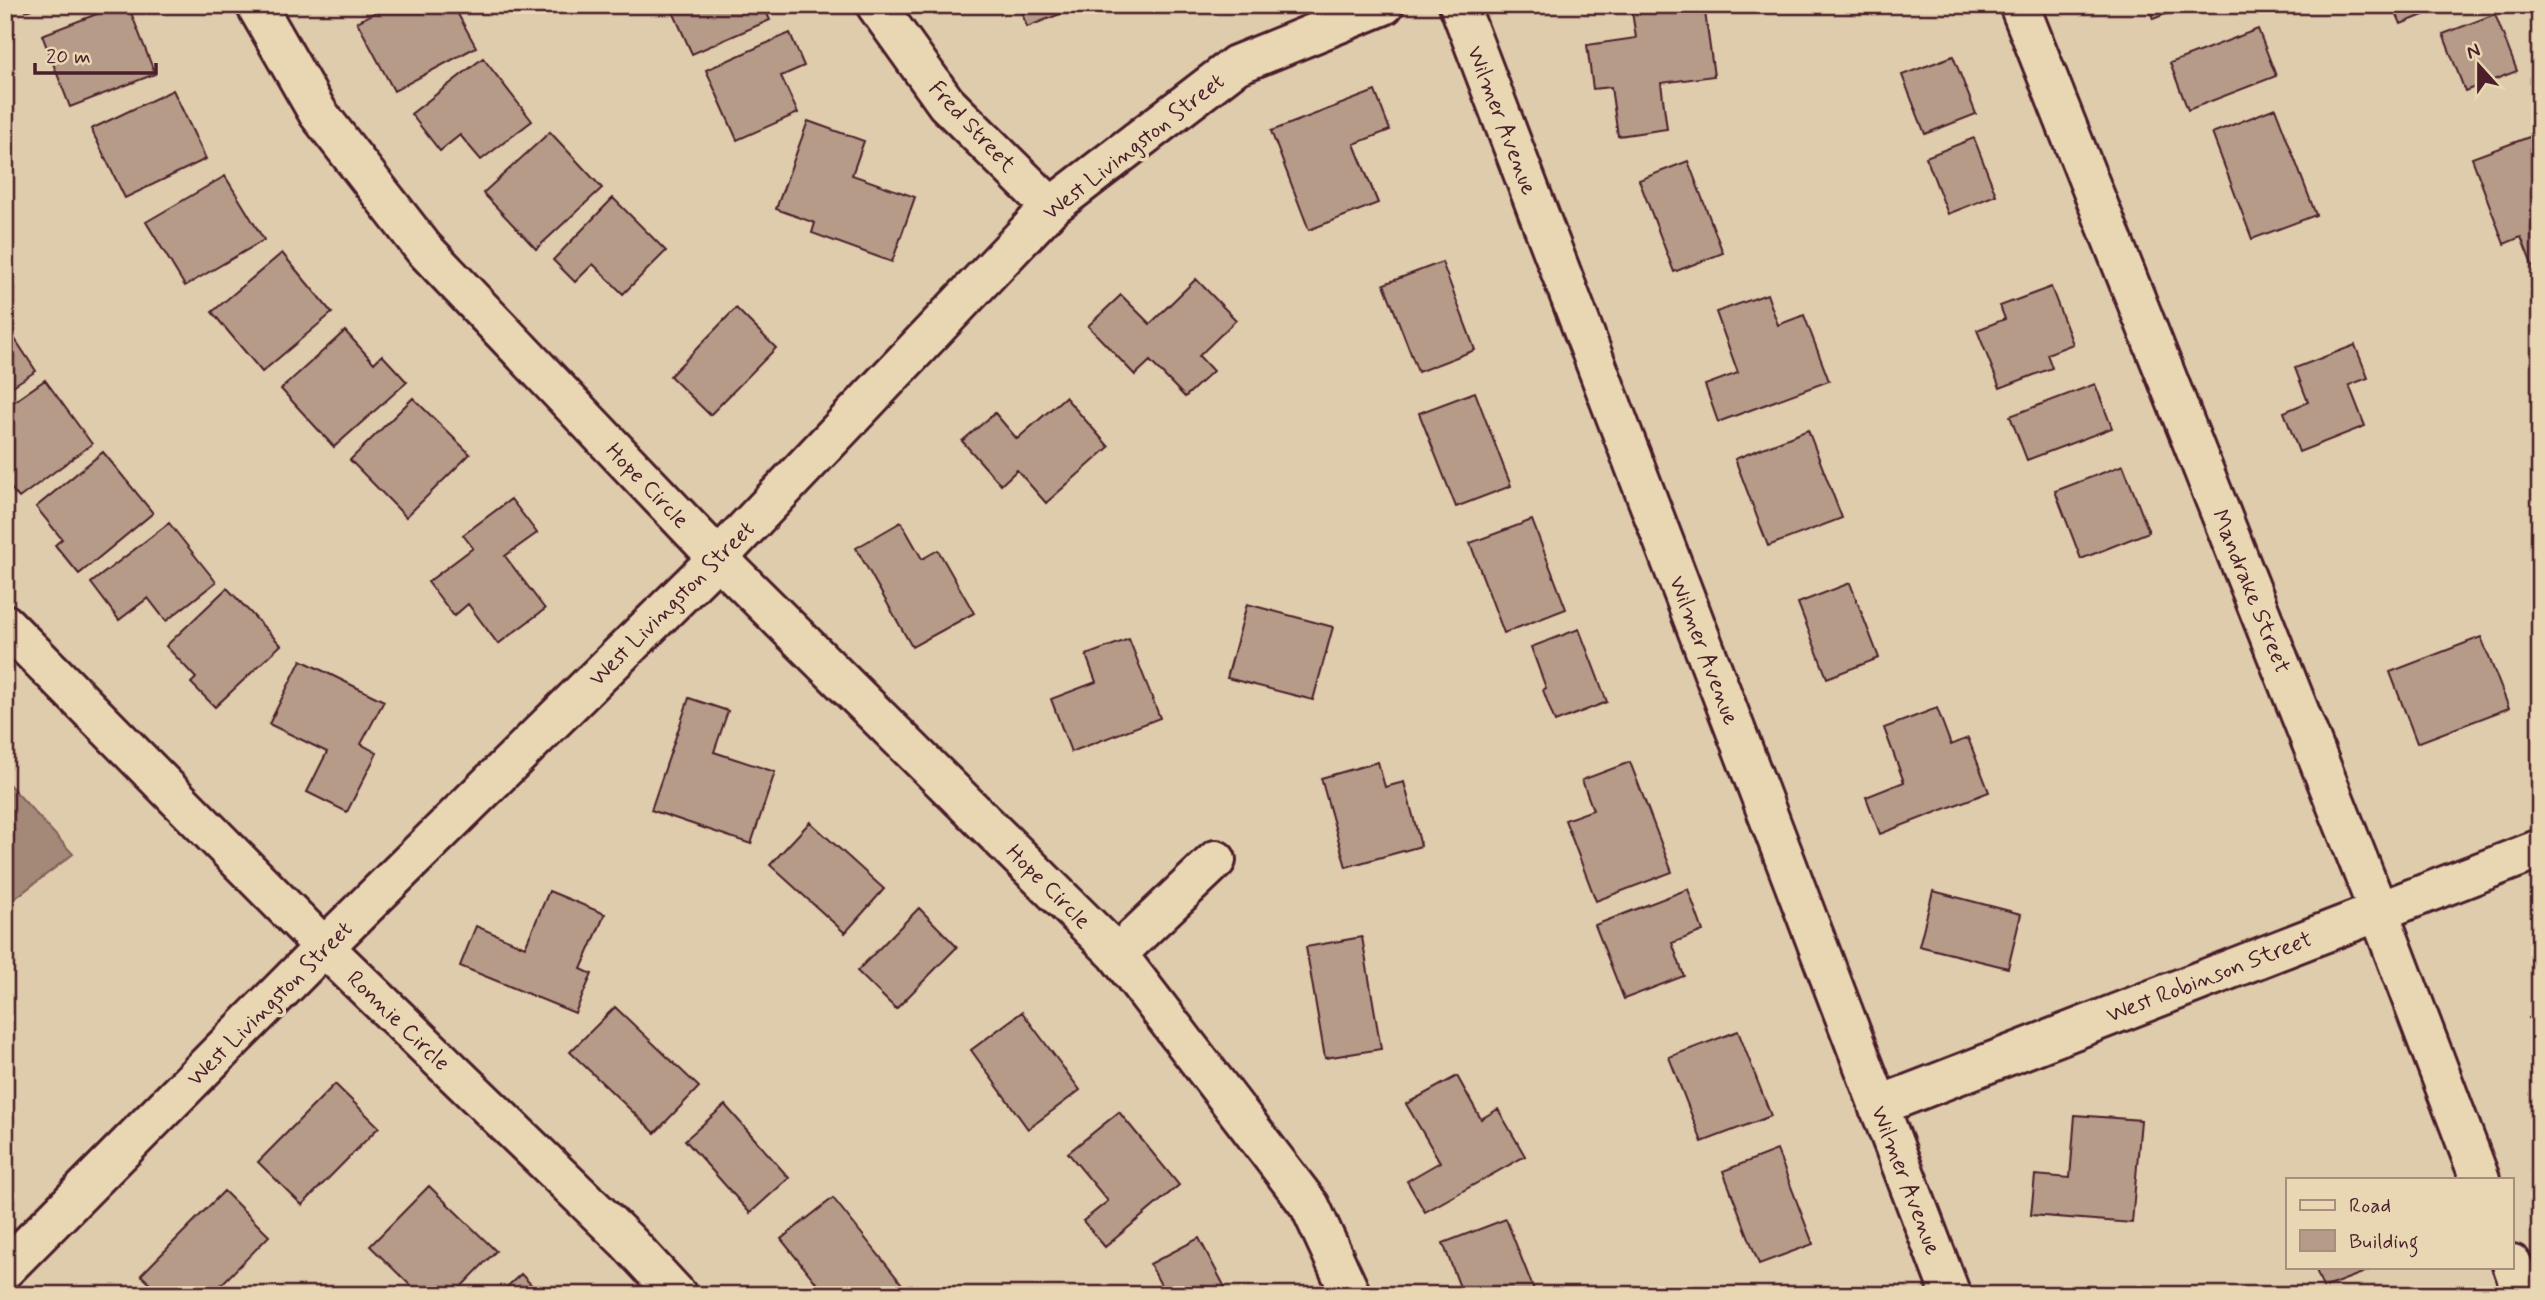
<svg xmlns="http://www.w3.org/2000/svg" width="2545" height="1300" viewBox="0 0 2545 1300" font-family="Mynerve,sans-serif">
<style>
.water{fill:#a48878;stroke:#805e59;stroke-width:2}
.building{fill:#b69b88;stroke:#4a1f2b;stroke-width:2}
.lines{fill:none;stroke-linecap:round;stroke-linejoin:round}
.minor-casing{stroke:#4a1f2b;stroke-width:44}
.minor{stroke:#e9d7b4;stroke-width:38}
.labels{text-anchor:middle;stroke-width:7;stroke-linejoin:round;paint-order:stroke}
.street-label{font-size:23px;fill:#4a1f2b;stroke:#e9d7b4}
</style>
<rect width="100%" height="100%" fill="#dfccac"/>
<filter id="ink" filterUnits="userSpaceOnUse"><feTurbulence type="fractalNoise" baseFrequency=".0143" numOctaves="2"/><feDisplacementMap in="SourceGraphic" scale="14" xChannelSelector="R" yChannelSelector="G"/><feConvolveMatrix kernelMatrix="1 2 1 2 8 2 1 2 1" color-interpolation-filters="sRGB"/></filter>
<g filter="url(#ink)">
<path class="water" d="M5,780L73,854L5,906Z"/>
<path class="building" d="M24,5H42L26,11Z
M120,5H128L155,74L70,107L42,35Z
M389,5H453L476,47L394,91L357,22Z
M670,5H763L770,20L692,54Z
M1019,5H1083L1027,27Z
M1631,5H1704L1714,76L1661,83L1667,129L1618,136L1611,87L1593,89L1587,45L1636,38Z
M2148,5H2189L2153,19Z
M2393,5H2448L2401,24Z
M2495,14L2517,71L2465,91L2443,34Z
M2258,29L2276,76L2188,110L2170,63Z
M790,33L804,66L781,76L798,113L737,140L706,70Z
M1953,56L1976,114L1925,134L1902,75Z
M483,58L532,121L481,160L460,135L440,151L411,114Z
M173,90L206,159L125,198L91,129Z
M1375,91L1390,130L1354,144L1378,203L1309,230L1271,131Z
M2275,108L2316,215L2252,239L2212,133Z
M808,121L864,141L852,175L915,197L892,262L812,233L815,223L776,209Z
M550,132L602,188L536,249L483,193Z
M2540,133V285L2521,237L2504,244L2472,158Z
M1974,138L1996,195L1948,214L1926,157Z
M1688,161L1723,253L1674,272L1639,180Z
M225,176L264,240L185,286L146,222Z
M613,198L666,251L623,294L593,264L575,282L553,260Z
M282,253L332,313L262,372L212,312Z
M1442,262L1475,350L1418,372L1384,284Z
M1196,279L1236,320L1199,356L1213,371L1185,397L1150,361L1135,375L1088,326L1121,295L1150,324Z
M2051,287L2073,344L2047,354L2052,368L2000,388L1977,330L2005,319L2000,306Z
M1767,294L1778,325L1804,315L1829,381L1718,422L1705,385L1738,373L1716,312Z
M736,308L776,348L710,415L670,376Z
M5,324L36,371L5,391Z
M345,331L374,363L382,355L407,382L334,447L281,389Z
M2355,345L2368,378L2349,385L2365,426L2299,452L2284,412L2308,402L2295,368Z
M45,380L92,444L19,498L5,481V408Z
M2095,384L2112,428L2027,460L2010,416Z
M1475,392L1511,486L1456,507L1419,413Z
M1065,397L1109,447L1046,503L1017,470L1001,485L962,441L995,413L1017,439Z
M413,398L470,454L406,517L350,460Z
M1808,430L1842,518L1768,546L1735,459Z
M103,452L153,513L79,574L55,545L62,539L36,507Z
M2123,465L2149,532L2081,559L2055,491Z
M511,499L537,533L505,556L545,609L498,644L468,604L454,616L428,582L473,548L463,535Z
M1532,520L1566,609L1504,633L1470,543Z
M901,522L922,559L938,550L974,613L912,647L856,548Z
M169,523L216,582L166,621L148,598L119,620L91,583Z
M1850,583L1879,658L1827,678L1798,603Z
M227,588L281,645L215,707L191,683L196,678L166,646Z
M1247,604L1333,627L1313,700L1227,678Z
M1579,629L1607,702L1555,722L1543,690L1546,688L1531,647Z
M2481,637L2509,708L2417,743L2390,672Z
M1129,639L1160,718L1071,752L1051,699L1096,682L1086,655Z
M301,660L384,701L361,744L377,753L347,812L307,792L327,752L269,724Z
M689,698L728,711L714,752L775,772L751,844L651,810Z
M1937,708L1951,745L1968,738L1989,792L1880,834L1866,797L1904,782L1884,728Z
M1378,762L1385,787L1404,782L1421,846L1346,867L1321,778Z
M1630,762L1672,872L1596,901L1565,820L1593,810L1582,780Z
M810,822L884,889L845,933L770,865Z
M1688,889L1703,931L1672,943L1684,976L1624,999L1595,925Z
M549,891L605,914L581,969L592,974L575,1013L460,966L476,926L525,947Z
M1933,891L2021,914L2008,968L1919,946Z
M919,908L957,947L896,1009L857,971Z
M1362,937L1381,1049L1325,1058L1306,947Z
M615,1007L699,1087L655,1133L570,1052Z
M1022,1012L1080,1090L1028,1129L971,1050Z
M2540,1014V1045L2529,1018Z
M1738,1031L1771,1116L1702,1142L1669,1057Z
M1457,1076L1481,1119L1498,1109L1525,1156L1425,1212L1407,1181L1440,1162L1406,1104Z
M335,1084L379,1127L302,1205L258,1162Z
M725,1105L789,1178L750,1213L685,1140Z
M1119,1112L1179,1185L1105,1247L1083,1221L1108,1201L1068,1153Z
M2075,1115L2141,1120L2132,1223L2031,1215L2035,1175L2070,1178Z
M1777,1150L1813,1244L1759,1264L1723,1171Z
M429,1186L496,1251L453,1295H420L370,1246Z
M224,1191L269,1236L211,1295H161L141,1275Z
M833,1198L905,1288L896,1295H826L781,1239Z
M1506,1219L1536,1295H1463L1443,1243Z
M1199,1238L1229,1295H1166L1150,1264Z
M2315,1267H2378L2323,1288Z
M521,1274L541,1295H498Z"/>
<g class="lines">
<defs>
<path id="minor" d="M256,5L318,113L424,249L718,558L1117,954L1310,1206L1351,1295
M876,5L946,103L1051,207
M1459,5L1951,1295
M2019,5L2378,910L2480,1179
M5,624L324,947L627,1241L677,1295
M1117,954L1216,860
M1878,1106L2540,849
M2512,1264L2523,1295
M5,1269L324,947L718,558L1051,207L1236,65L1384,5"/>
</defs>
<use href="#minor" class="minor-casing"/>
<use href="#minor" class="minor"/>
</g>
</g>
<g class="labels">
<g class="street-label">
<text transform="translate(1503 120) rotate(69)" y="8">Wilmer Avenue</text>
<text transform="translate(973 126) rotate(47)" y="8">Fred Street</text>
<text transform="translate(1133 146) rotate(-38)" y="8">West Livingston Street</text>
<text transform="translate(648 485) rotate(46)" y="8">Hope Circle</text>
<text transform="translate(2252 591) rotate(68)" y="8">Mandrake Street</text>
<text transform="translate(671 603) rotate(-45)" y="8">West Livingston Street</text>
<text transform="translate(1705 650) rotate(69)" y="8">Wilmer Avenue</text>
<text transform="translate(1049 886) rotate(45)" y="8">Hope Circle</text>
<text transform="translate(2209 976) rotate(-21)" y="8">West Robinson Street</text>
<text transform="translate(269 1003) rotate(-45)" y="8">West Livingston Street</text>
<text transform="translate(399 1020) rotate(44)" y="8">Ronnie Circle</text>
<text transform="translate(1907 1180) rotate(69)" y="8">Wilmer Avenue</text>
</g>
</g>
<rect width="2545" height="1300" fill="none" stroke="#e9d7b4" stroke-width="28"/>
<rect x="14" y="14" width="2517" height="1272" fill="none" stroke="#4a1f2b" stroke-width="2.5" filter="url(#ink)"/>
<rect x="2286" y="1178" width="228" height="91" fill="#e9d7b4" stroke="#a98d7d" stroke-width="2"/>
<rect x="2300" y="1200" width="35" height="10" fill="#e9d7b4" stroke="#a98d7d" stroke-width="2"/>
<text x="2349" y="1212" font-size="21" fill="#4a1f2b">Road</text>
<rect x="2300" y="1230" width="35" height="21" fill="#b69b88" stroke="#a98d7d" stroke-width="2"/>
<text x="2349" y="1248" font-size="21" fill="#4a1f2b">Building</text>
<g transform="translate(2479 66) rotate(339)" stroke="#e9d7b4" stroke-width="5" paint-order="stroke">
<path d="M0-5L12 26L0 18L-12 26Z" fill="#4a1f2b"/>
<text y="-10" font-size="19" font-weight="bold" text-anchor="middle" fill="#4a1f2b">N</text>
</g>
<path d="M35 63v10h121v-10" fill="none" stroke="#4a1f2b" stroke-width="3.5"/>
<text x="46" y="63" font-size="21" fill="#4a1f2b" stroke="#e9d7b4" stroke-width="5" paint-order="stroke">20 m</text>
</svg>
